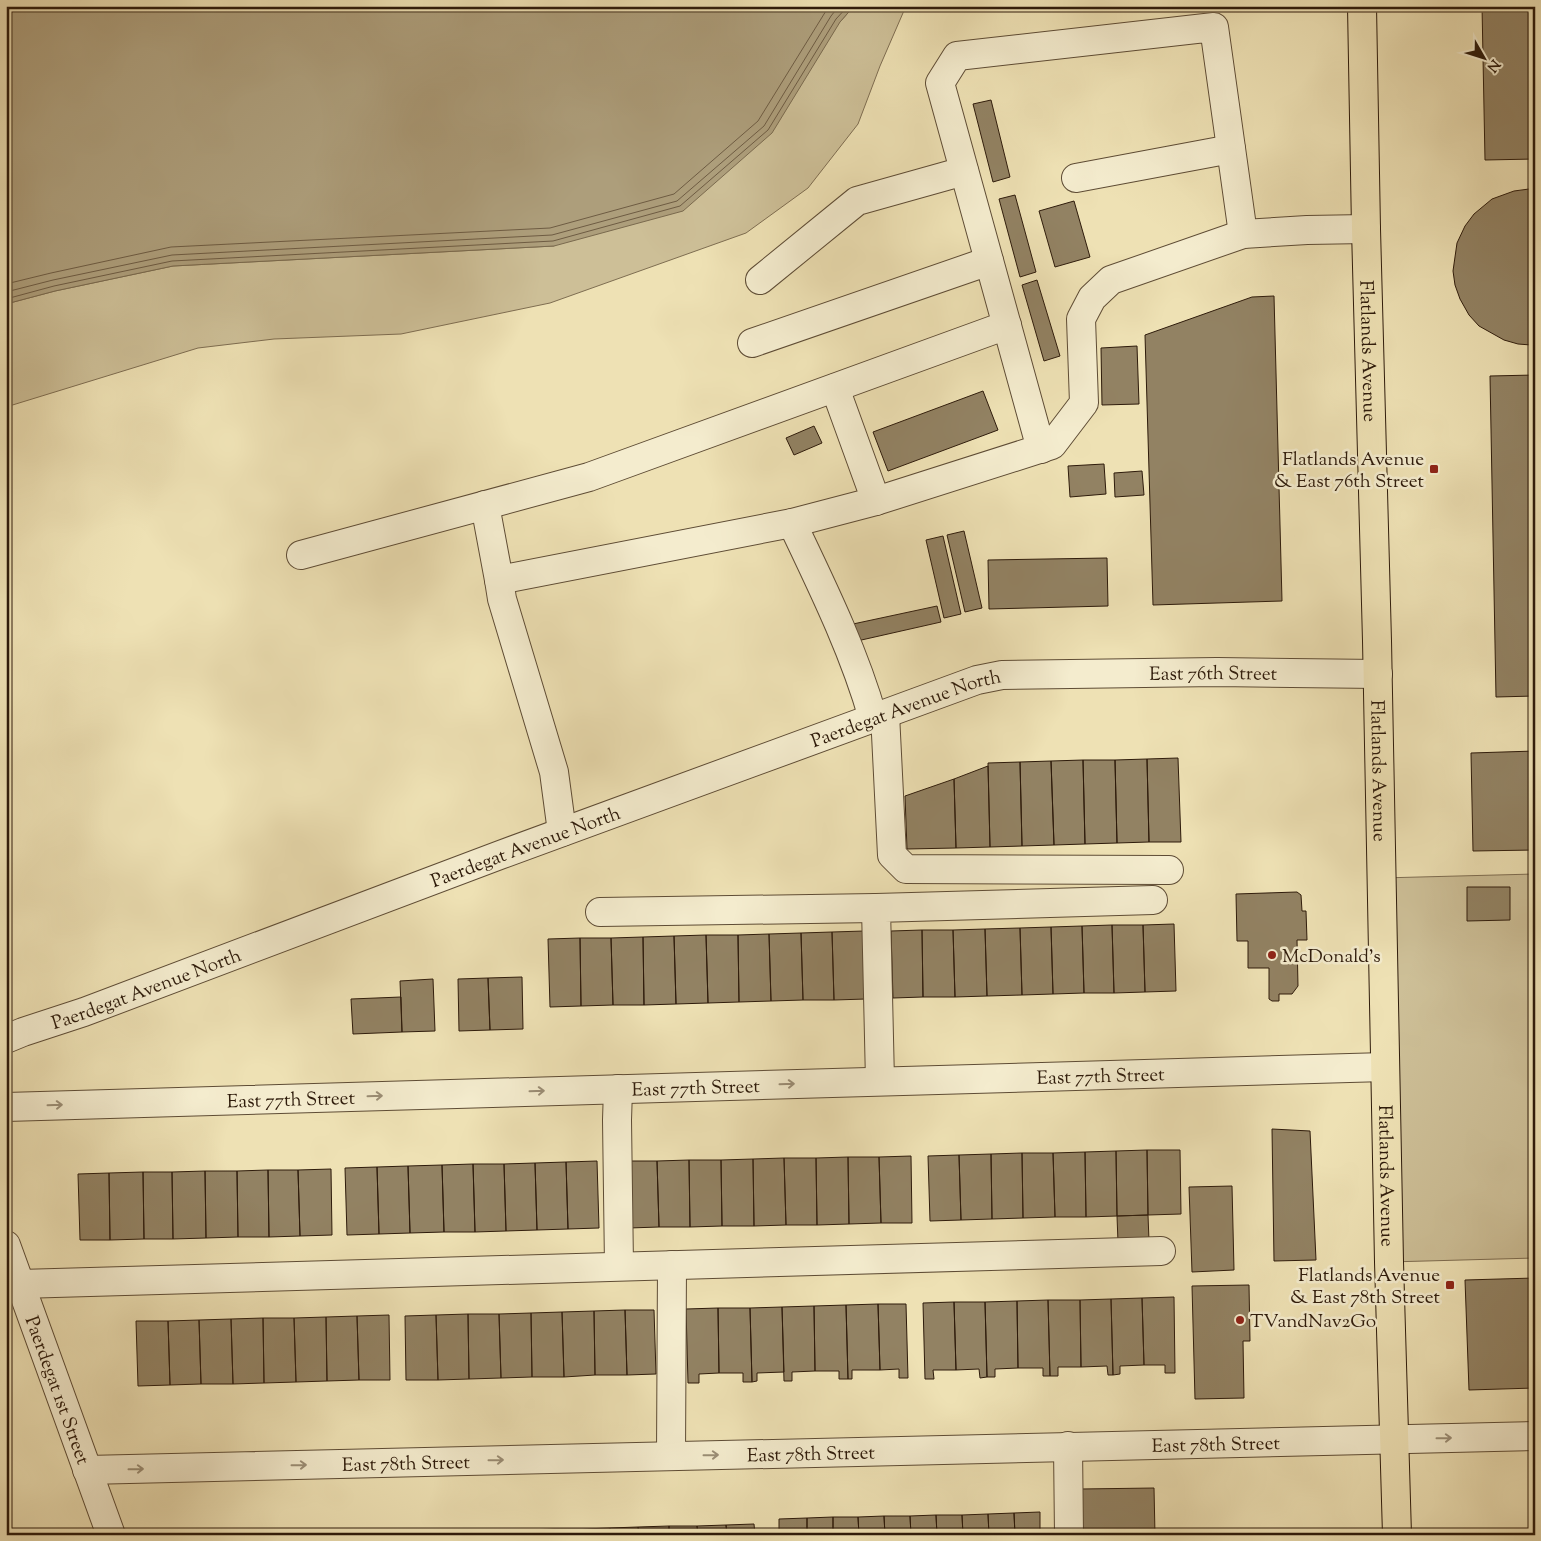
<svg xmlns="http://www.w3.org/2000/svg" width="1541" height="1541" viewBox="0 0 1541 1541" font-family="'Sorts Mill Goudy',serif">
<style>
.green{fill:#cdbf97;stroke:#7e6d51}
.water{fill:#ad9e7b;stroke:#7a6a4e}
.lines{fill:none;stroke-linecap:round;stroke-linejoin:round}
.shore{stroke:#6e5c43;stroke-width:1}
.building{fill:#928263;stroke:#2e1b0b}
.minor-casing{stroke:#5e4c35;stroke-width:30}
.major-casing{stroke:#2e1b0b;stroke-width:30}
.minor{stroke:#f4ecce;stroke-width:28}
.major{stroke:#eee1b4;stroke-width:28}
.oneway{stroke:#9b8e76}
.poi-dot{fill:#8f2418;stroke:#f4ecce;stroke-width:2}
.labels{text-anchor:middle;stroke-width:5;stroke-linejoin:round;paint-order:stroke}
.street-label{font-size:19px;fill:#2e1b0b;stroke:#f4ecce}
.poi-label{font-size:19px;fill:#2e1b0b;stroke:#f4ecce;text-anchor:end}
</style>
<rect width="100%" height="100%" fill="#eee1b4"/>
<filter id="stains"><feTurbulence type="fractalNoise" baseFrequency=".004" numOctaves="4"/><feColorMatrix values="0 0 0 0 .2 0 0 0 0 .09 0 0 0 0 .02 0 0 0 .5 -.17"/></filter>
<radialGradient id="worn" r=".72"><stop offset=".6" stop-color="#630" stop-opacity="0"/><stop offset="1" stop-color="#630" stop-opacity=".3"/></radialGradient>
<path class="green" d="M854,6H906L880,66L858,124L808,188L746,233L550,303L401,334L274,339L198,348L6,407V304L55,291L173,266L554,246L840,22Z
M1535,874V1258L1389,1262L1381,878Z"/>
<path class="water" d="M6,6H854L840,22L772,133L683,211L554,246L173,266L55,291L6,304Z"/>
<g class="lines">
<path class="shore" d="M6,284L51,273L171,247L550,228L674,194L758,121L829,6
M6,292L53,280L172,255L552,235L677,201L764,126L831,16L839,6
M6,299L54,286L172,261L553,241L680,206L768,130L836,19L848,6"/>
</g>
<path class="building" d="M1482,6H1535V159L1485,160Z
M991,100L1010,177L993,182L973,104Z
M1529,189H1535V345H1531L1518,344L1504,340L1479,326L1469,315L1460,299L1455,285L1453,271L1457,243L1465,226L1474,214L1492,199L1514,191Z
M1015,195L1036,272L1020,277L999,199Z
M1074,201L1090,257L1055,267L1039,211Z
M1037,280L1060,356L1044,361L1022,285Z
M1274,296L1282,601L1153,605L1145,335L1252,297Z
M1137,346L1139,404L1102,405L1101,348Z
M1535,375V696L1496,697L1490,376Z
M983,391L998,430L888,471L873,432Z
M814,426L822,443L794,455L786,438Z
M1104,464L1106,494L1070,497L1068,466Z
M1142,471L1144,495L1115,497L1114,473Z
M964,531L982,608L965,612L947,535Z
M943,536L961,614L944,618L926,540Z
M1107,558L1108,606L989,609L988,560Z
M937,606L941,622L857,641L853,624Z
M1535,751V850L1473,851L1471,753Z
M1178,758L1181,842H1149L1147,759Z
M1147,759L1149,842L1117,843L1115,760Z
M1083,760H1115L1117,843L1085,844Z
M1083,760L1085,844L1054,845L1051,761Z
M1051,761L1054,845L1022,846L1020,762Z
M1020,762L1022,846L990,847L988,763Z
M988,766L990,847L956,848L954,779Z
M954,779L956,848L907,849L905,796Z
M1467,887H1510V920L1467,921Z
M1297,892L1301,895L1302,911H1306L1307,940H1297L1298,986L1292,994H1279V1001H1272L1269,999V968H1248V941H1237L1236,894Z
M1174,924L1176,991L1145,992L1143,925Z
M1112,925H1143L1145,992L1114,993Z
M1112,925L1114,993H1084L1082,926Z
M1082,926L1084,993L1053,994L1051,927Z
M1051,927L1053,994L1022,995L1020,928Z
M1020,928L1022,995L987,996L985,929Z
M985,929L987,996L955,997L953,930Z
M922,930H953L955,997H923Z
M922,930L923,997L893,998L891,931Z
M864,931L866,999L834,1000L832,932Z
M832,932L834,1000H803L801,933Z
M801,933L803,1000L771,1001L769,934Z
M769,934L771,1001L739,1002L738,935Z
M706,935H738L739,1002L708,1003Z
M706,935L708,1003L676,1004L674,936Z
M674,936L676,1004L644,1005L643,937Z
M643,937L644,1005H613L611,938Z
M580,938L581,1006L550,1007L548,939Z
M580,938H611L613,1005L581,1006Z
M522,977L523,1029L490,1030L488,978Z
M488,978L490,1030L459,1031L458,979Z
M433,979L435,1031L402,1032L400,981Z
M401,997L402,1032L353,1034L351,999Z
M1272,1129L1310,1131L1316,1260L1274,1261Z
M1147,1150H1180L1181,1214L1148,1215Z
M1147,1150L1148,1215L1117,1216L1116,1151Z
M1116,1151L1117,1216L1086,1217L1085,1152Z
M1085,1152L1086,1217H1055L1053,1153Z
M1022,1153H1053L1055,1217L1023,1218Z
M1022,1153L1023,1218L992,1219L991,1154Z
M991,1154L992,1219L961,1220L959,1155Z
M959,1155L961,1220L930,1221L928,1156Z
M911,1156L912,1223H881L879,1157Z
M848,1157H879L881,1223L849,1224Z
M848,1157L849,1224L817,1225L816,1158Z
M784,1158H816L817,1225H786Z
M784,1158L786,1225L754,1226L753,1159Z
M753,1159L754,1226H722L721,1160Z
M689,1160H721L722,1226L690,1227Z
M689,1160L690,1227H659L657,1161Z
M597,1161L599,1228L568,1229L566,1162Z
M628,1161H657L659,1227L629,1228Z
M566,1162L568,1229L537,1230L535,1163Z
M535,1163L537,1230L506,1231L504,1164Z
M473,1164H504L506,1231L475,1232Z
M473,1164L475,1232H444L442,1165Z
M442,1165L444,1232L410,1233L408,1166Z
M408,1166L410,1233L379,1234L377,1167Z
M377,1167L379,1234L347,1235L345,1168Z
M331,1169L332,1235L300,1236L298,1170Z
M268,1170H298L300,1236L269,1237Z
M268,1170L269,1237H238L237,1171Z
M205,1171H237L238,1237L206,1238Z
M205,1171L206,1238L173,1239L172,1172Z
M143,1172H172L173,1239H144Z
M143,1172L144,1239L110,1240L109,1173Z
M109,1173L110,1240H80L78,1174Z
M1232,1186L1234,1270L1192,1272L1189,1187Z
M1148,1215L1149,1241L1118,1242L1117,1216Z
M1535,1278V1388L1469,1390L1465,1280Z
M1249,1285L1250,1341H1243L1244,1398L1195,1399L1192,1286Z
M1174,1297L1175,1373H1165V1365H1144L1142,1298Z
M1142,1298L1144,1365L1120,1366V1374L1113,1375L1111,1299Z
M1111,1299L1113,1375H1108L1107,1366L1081,1367L1080,1300Z
M1048,1300H1080L1081,1367H1058V1376H1050Z
M1048,1300L1050,1376H1043V1368H1018L1017,1301Z
M1017,1301L1018,1368L995,1369V1377H987L985,1302Z
M954,1302H985L987,1377L980,1378L979,1369L956,1370Z
M954,1302L956,1370H933L934,1379H925L923,1303Z
M878,1304H906L908,1378H899V1369L880,1370Z
M878,1304L880,1370H852V1379H848L846,1305Z
M846,1305L848,1379H839V1371H815L814,1306Z
M814,1306L815,1371L792,1372V1381H784L782,1307Z
M782,1307L784,1372L757,1373V1381L752,1382L750,1308Z
M718,1308H750L752,1382H743V1373H719Z
M718,1308L719,1373L699,1374V1383H688L686,1309Z
M625,1310H654L656,1374L627,1375Z
M625,1310L627,1375H595L594,1311Z
M594,1311L595,1375L564,1377L562,1312Z
M562,1312L564,1377H532L531,1313Z
M531,1313L532,1377L501,1378L499,1314Z
M468,1314H499L501,1378L469,1379Z
M468,1314L469,1379L438,1380L436,1315Z
M389,1315L390,1380H359L357,1316Z
M436,1315L438,1380H406L405,1316Z
M357,1316L359,1380L327,1381L326,1317Z
M326,1317L327,1381L296,1382L294,1318Z
M263,1318H294L296,1382L264,1383Z
M263,1318L264,1383L233,1384L231,1319Z
M231,1319L233,1384H201L199,1320Z
M199,1320L201,1384L170,1385L168,1321Z
M136,1321H168L170,1385L138,1386Z
M1154,1488L1155,1535H1082L1081,1489Z
M1040,1512V1535H1015L1014,1513Z
M1014,1513L1015,1535H989L988,1514Z
M988,1514L989,1535H963L962,1515Z
M936,1515H962L963,1535H937Z
M936,1515L937,1535H911L910,1516Z
M884,1516H910L911,1535H885Z
M884,1516L885,1535H859L858,1517Z
M833,1517H858L859,1535H833Z
M833,1517V1535H807V1518Z
M807,1518V1535H779V1519Z
M10,1523L14,1535H6V1525Z
M754,1524L755,1535H727L726,1525Z
M726,1525L727,1535H698L697,1526Z
M669,1526H697L698,1535H669Z
M669,1526V1535H639L638,1527Z
M638,1527L639,1535H610V1528Z
M610,1528V1535H582V1529Z
M554,1529H582V1535H554Z
M554,1529V1535H526V1530Z
M526,1530V1535H496L495,1531Z"/>
<g class="lines">
<defs>
<g id="minor">
<path d="M1076,178L1231,149"/>
<path d="M760,280L857,201L964,171"/>
<path d="M752,343L989,261"/>
<path d="M835,388L876,501"/>
<path d="M1041,449L940,83L957,56L1214,27L1243,234"/>
<path d="M485,505L499,580"/>
<path d="M792,523C822,586 854,651 873,718"/>
<path d="M301,555L589,477L1007,325"/>
<path d="M885,714L892,855L906,869L1169,870"/>
<path d="M562,832L554,772L502,599L499,580L792,523L876,501L1052,445L1084,403L1081,319L1092,298L1111,280L1243,234L1307,230L1366,229"/>
<path d="M600,912L876,908"/>
<path id="s1" d="M6,1039L23,1032L84,1012L500,855L977,680L1002,675L1217,672L1378,674"/>
<path d="M880,1081L876,908L1153,900"/>
<path d="M618,1089L617,1120L619,1266"/>
<path id="s2" d="M6,1107L1385,1067"/>
<path id="s3" d="M6,1245L111,1535"/>
<path d="M20,1284L1161,1251"/>
<path d="M1068,1446L1069,1535"/>
<path d="M671,1456L672,1265"/>
<path id="s4" d="M87,1470L1535,1436"/>
</g>
<g id="major">
<path id="s5" d="M1362,6L1366,229L1377,641L1389,1262L1397,1535"/>
</g>
</defs>
<use href="#minor" class="minor-casing"/>
<use href="#major" class="major-casing"/>
<use href="#minor" class="minor"/>
<use href="#major" class="major"/>
</g>
<defs><path id="oneway-shaft" d="M-6 0H5M1.5-3L5.5 0L1.5 3" fill="none" stroke-width="1.6" stroke-linecap="round" stroke-linejoin="round" transform="scale(1.25)"/></defs>
<g class="oneway">
<use href="#oneway-shaft" transform="translate(787 1084) rotate(-2)"/>
<use href="#oneway-shaft" transform="translate(537 1091) rotate(-2)"/>
<use href="#oneway-shaft" transform="translate(375 1096) rotate(-2)"/>
<use href="#oneway-shaft" transform="translate(55 1105) rotate(-2)"/>
<use href="#oneway-shaft" transform="translate(1444 1438) rotate(-1)"/>
<use href="#oneway-shaft" transform="translate(711 1455) rotate(-1)"/>
<use href="#oneway-shaft" transform="translate(496 1460) rotate(-1)"/>
<use href="#oneway-shaft" transform="translate(299 1465) rotate(-1)"/>
<use href="#oneway-shaft" transform="translate(136 1469) rotate(-1)"/>
</g>
<g class="poi-dot">
<rect x="1429" y="464" width="10" height="10" rx="2.5"/>
<circle cx="1272" cy="955" r="5"/>
<rect x="1445" y="1280" width="10" height="10" rx="2.5"/>
<circle cx="1240" cy="1320" r="5"/>
</g>
<g class="labels">
<g class="street-label">
<text dy="7" stroke="none"><textPath href="#s5" startOffset="345">Flatlands Avenue</textPath></text>
<text dy="7" stroke="none"><textPath href="#s1" startOffset="1272">East 76th Street</textPath></text>
<text dy="7" stroke="none"><textPath href="#s1" startOffset="959">Paerdegat Avenue North</textPath></text>
<text dy="7" stroke="none"><textPath href="#s5" startOffset="765">Flatlands Avenue</textPath></text>
<text dy="7" stroke="none"><textPath href="#s1" startOffset="554">Paerdegat Avenue North</textPath></text>
<text dy="7" stroke="none"><textPath href="#s1" startOffset="149">Paerdegat Avenue North</textPath></text>
<text dy="7" stroke="none"><textPath href="#s2" startOffset="1095">East 77th Street</textPath></text>
<text dy="7" stroke="none"><textPath href="#s2" startOffset="690">East 77th Street</textPath></text>
<text dy="7" stroke="none"><textPath href="#s2" startOffset="285">East 77th Street</textPath></text>
<text dy="7" stroke="none"><textPath href="#s5" startOffset="1170">Flatlands Avenue</textPath></text>
<text dy="7" stroke="none"><textPath href="#s3" startOffset="154">Paerdegat 1st Street</textPath></text>
<text dy="7" stroke="none"><textPath href="#s4" startOffset="1129">East 78th Street</textPath></text>
<text dy="7" stroke="none"><textPath href="#s4" startOffset="724">East 78th Street</textPath></text>
<text dy="7" stroke="none"><textPath href="#s4" startOffset="319">East 78th Street</textPath></text>
</g>
<g class="poi-label">
<text x="1424" y="465">Flatlands Avenue<tspan x="1424" dy="22">&amp; East 76th Street</tspan></text>
<text x="1282" y="962" text-anchor="start">McDonald's</text>
<text x="1440" y="1281">Flatlands Avenue<tspan x="1440" dy="22">&amp; East 78th Street</tspan></text>
<text x="1250" y="1327" text-anchor="start">TVandNav2Go</text>
</g>
</g>
<rect width="1541" height="1541" fill="none" stroke="#eee1b4" stroke-width="25"/>
<rect x="8" y="8" width="1526" height="1526" fill="none" stroke="#2e1b0b" stroke-width="2.5"/>
<rect x="12" y="12" width="1516" height="1516" fill="none" stroke="#2e1b0b"/>
<g transform="translate(1484 58) rotate(129)" stroke="#f4ecce" stroke-width="4" paint-order="stroke">
<path d="M0-4L9 19L0 12L-9 19Z" fill="#2e1b0b"/>
<text y="-8" font-size="14" font-weight="bold" text-anchor="middle" fill="#2e1b0b">N</text>
</g>
<rect width="100%" height="100%" filter="url(#stains)"/>
<rect width="100%" height="100%" fill="url(#worn)"/>
</svg>
